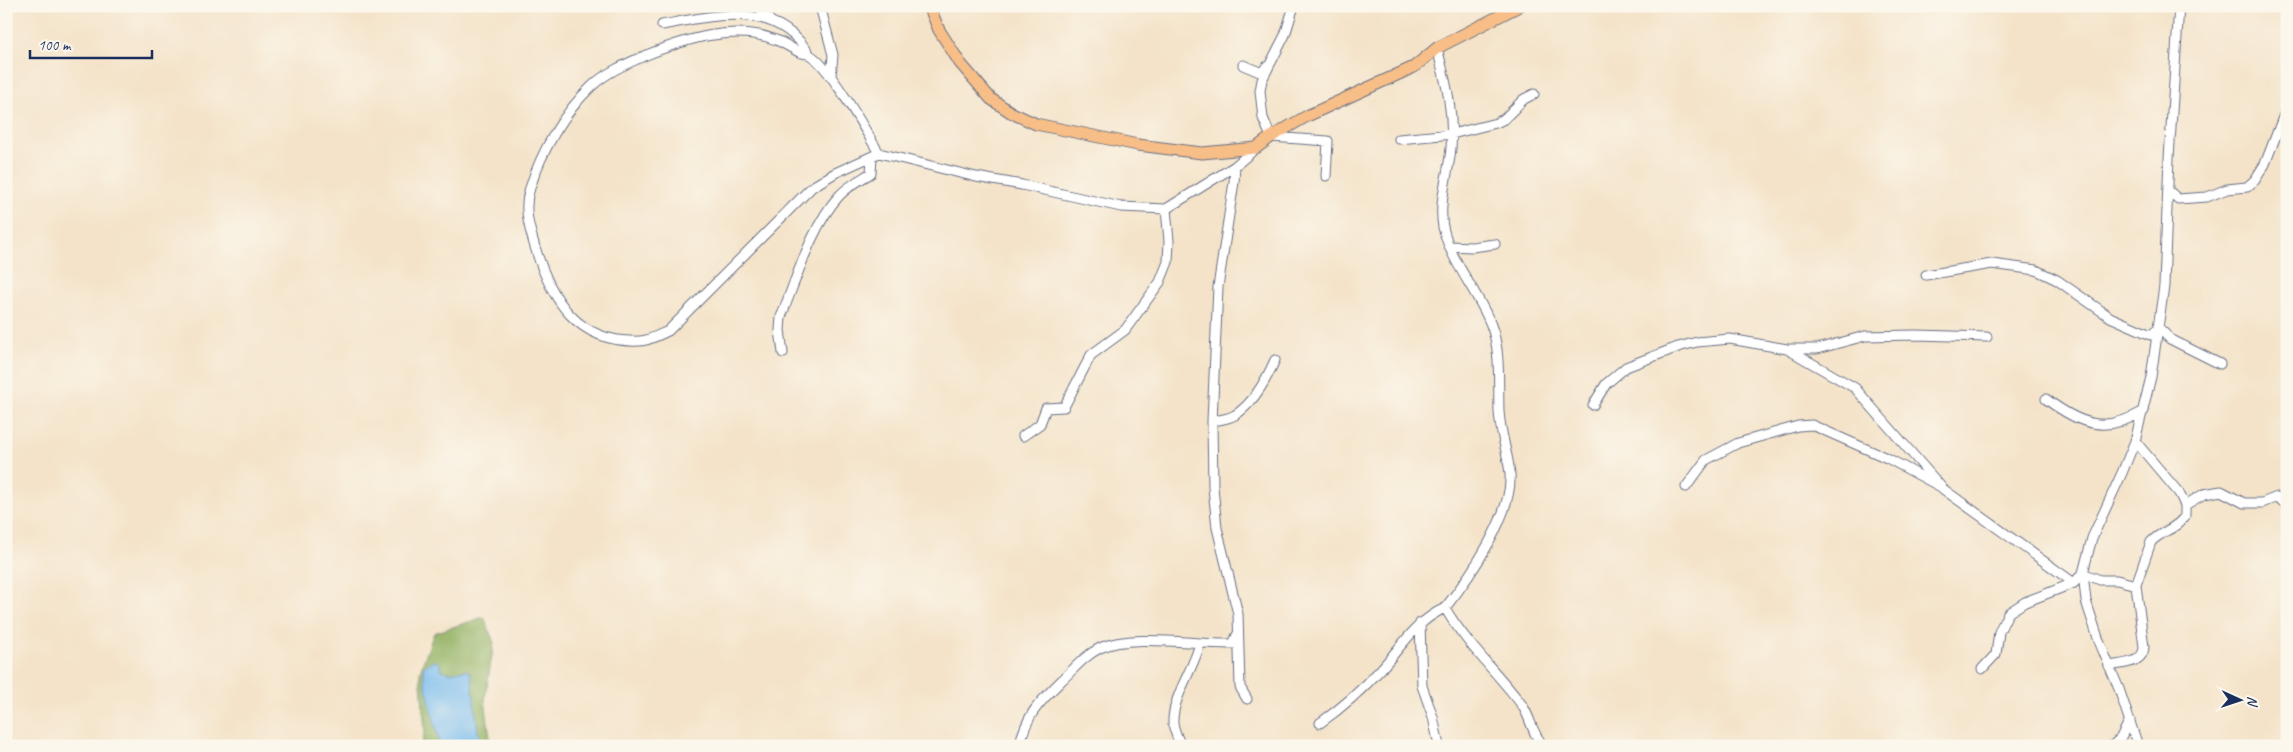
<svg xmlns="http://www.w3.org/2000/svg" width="2293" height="752" viewBox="0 0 2293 752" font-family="Caveat,sans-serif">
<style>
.forest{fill:#95b366;stroke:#587162}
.water{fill:#78bbee;stroke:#4a75a6}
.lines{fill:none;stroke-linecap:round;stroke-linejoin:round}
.minor-casing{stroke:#676e83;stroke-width:11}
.major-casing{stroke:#676e83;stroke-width:13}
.minor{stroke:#fff;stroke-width:9}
.major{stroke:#f7be87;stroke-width:11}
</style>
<rect width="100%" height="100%" fill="#fbf7ec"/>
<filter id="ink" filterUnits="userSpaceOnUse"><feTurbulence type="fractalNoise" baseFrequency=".02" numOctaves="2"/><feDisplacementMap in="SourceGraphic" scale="10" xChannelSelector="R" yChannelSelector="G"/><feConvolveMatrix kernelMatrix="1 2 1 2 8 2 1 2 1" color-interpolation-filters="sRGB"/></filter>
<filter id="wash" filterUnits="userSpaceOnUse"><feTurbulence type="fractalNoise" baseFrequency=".0096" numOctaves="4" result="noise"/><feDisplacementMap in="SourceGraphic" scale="20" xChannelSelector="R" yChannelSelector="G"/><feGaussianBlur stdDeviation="1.12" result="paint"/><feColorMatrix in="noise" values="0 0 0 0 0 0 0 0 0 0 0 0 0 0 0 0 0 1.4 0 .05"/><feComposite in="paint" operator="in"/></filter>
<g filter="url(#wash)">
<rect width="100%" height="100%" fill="#f4e3c9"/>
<path class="forest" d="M484,617L494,643L485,699L491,746H421L425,731L420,671L434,633Z"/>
<path class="water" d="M436,661L439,663L442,670L449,673L465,670L471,673L478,732L482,746H440L426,687L423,668L429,663Z"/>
</g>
<g filter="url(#ink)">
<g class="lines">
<defs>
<path id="minor" d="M758,6L769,19
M820,6L833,55L831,76
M1294,6L1285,35L1262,80L1260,91L1263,118L1271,137L1328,141L1326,176
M662,25C716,15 776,0 810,55
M1437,48C1446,82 1454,112 1451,148C1449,173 1438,201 1443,227C1451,263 1478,291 1491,325C1501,350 1498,384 1499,411C1500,433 1508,453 1510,474C1513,515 1469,578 1445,608C1466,644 1497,672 1522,705C1531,718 1532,735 1544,746
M1243,65L1262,73L1266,67
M1399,139L1452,134L1496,123L1504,119L1524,99L1534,94
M879,153L835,173L812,187L668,331C659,335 648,341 640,341C578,344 551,300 535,247C529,227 523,208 530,188C541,152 564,112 592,86C607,72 626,64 644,56C683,40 734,23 776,40C784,43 791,48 799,52C803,54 807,53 810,55C830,66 866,132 879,153L976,177L1022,185L1121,207L1166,209L1235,166L1256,148
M1235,166L1234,182L1218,287L1212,421L1213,487L1217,528L1238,614L1240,687L1247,699
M2168,190L2178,199L2207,197L2227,189L2247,187L2255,180L2265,164L2287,107
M1449,246L1472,247L1495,244
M1926,275L1992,264L2036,270L2057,280L2110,317L2151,335L2159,328L2170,339L2220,364
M1790,349H1817L1865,336L1916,335L1987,337
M783,353L780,330L781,317C796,280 812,225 839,196C848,186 860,180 871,173L872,157
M2046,399C2081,425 2105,434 2144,411
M1593,405L1606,384L1626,367L1678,347L1697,342L1730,339L1787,349L1855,388L1943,489L2074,583L2083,573L2100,580H2117L2136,585
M1212,421C1220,420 1228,419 1235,415C1253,404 1267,378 1275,360
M1023,436L1040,424L1046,408L1064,407L1091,355L1125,330L1160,282L1168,262L1169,241L1166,209
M1686,487L1706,460L1738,443L1798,426L1812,425L1889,459L1939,486
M2185,505L2204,494L2221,491L2244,503H2262L2277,497L2287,505
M1420,623L1422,686L1433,717L1439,746
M2109,666C2124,663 2143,664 2144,647L2136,585L2151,542C2161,531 2177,529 2185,516V505L2179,493L2135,441
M1982,669L1996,654L1999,632L2008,613L2025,602L2074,583
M1320,723C1343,707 1362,690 1381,669C1402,646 1416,621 1445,608
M1019,746C1028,712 1039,703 1062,680C1075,668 1084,656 1100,648C1132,633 1196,645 1233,644L1237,635
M1181,746C1178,739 1174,731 1173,723C1172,697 1194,669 1200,643
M2112,746L2120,739L2130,720
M2138,746L2119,689L2099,641L2086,601L2083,573L2092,538L2122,473L2135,441L2151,377L2164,286L2169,158L2179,6"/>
<path id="major" d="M929,6L939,30L960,63L991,99L1012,113L1036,124L1060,129L1138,145L1202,153L1256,148L1271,137L1307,116L1414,67L1437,48L1519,6"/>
</defs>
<use href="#minor" class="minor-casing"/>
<use href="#major" class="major-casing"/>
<use href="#minor" class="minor"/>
<use href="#major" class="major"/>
</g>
</g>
<rect width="2293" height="752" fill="none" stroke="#fbf7ec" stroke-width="25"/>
<g transform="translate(2240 700) rotate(93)" stroke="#fbf7ec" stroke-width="4" paint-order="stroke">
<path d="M0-4L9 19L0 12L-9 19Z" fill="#1b2f5e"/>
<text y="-8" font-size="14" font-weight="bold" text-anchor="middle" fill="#1b2f5e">N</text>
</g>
<path d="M30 50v8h122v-8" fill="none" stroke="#1b2f5e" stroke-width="2.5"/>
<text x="38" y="50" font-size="15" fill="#1b2f5e" stroke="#fbf7ec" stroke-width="4" paint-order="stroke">100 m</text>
</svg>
